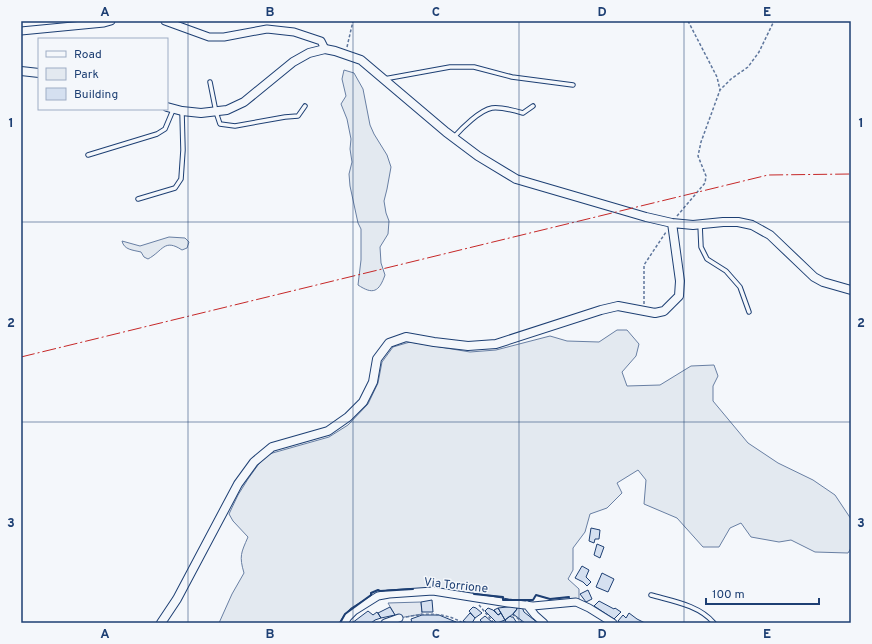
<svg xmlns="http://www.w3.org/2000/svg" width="872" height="644" viewBox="0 0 872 644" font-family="Overpass,sans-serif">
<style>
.green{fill:#e3e9f0;stroke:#687fa3}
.parking{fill:#e3e8f0;stroke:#687fa3}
.building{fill:#d5e0f0;stroke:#1d3f73}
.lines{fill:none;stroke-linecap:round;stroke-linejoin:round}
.service-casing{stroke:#1d3f73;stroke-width:5.5}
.minor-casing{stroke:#1d3f73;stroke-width:9}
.tertiary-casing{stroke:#1d3f73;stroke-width:10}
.path{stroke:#5e769c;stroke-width:1.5;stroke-dasharray:3 2;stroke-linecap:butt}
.service{stroke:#f4f7fb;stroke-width:3.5}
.minor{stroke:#f4f7fb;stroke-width:7}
.tertiary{stroke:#f4f7fb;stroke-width:8}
.wall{stroke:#1d3f73;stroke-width:2}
.power{stroke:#c62828;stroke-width:1;stroke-dasharray:14 3 2 3;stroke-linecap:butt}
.grid{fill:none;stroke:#1d3f73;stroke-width:1;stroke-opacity:0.55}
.labels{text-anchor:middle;stroke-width:3;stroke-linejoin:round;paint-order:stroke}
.street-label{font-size:12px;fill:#1d3f73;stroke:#f4f7fb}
.neatline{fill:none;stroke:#1d3f73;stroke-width:1.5}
.grid-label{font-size:13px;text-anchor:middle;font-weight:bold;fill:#1d3f73}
</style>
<rect width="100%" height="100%" fill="#f4f7fb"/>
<path class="green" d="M344,70L354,73L363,89L370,125L374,134L387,155L391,167L387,189L384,201L386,213L389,221L388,234L380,247L381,263L385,275C379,292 373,295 358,285L361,260V229L358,223L350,186L349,174L352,162L350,149L351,139L347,119L341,104L346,96L342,79Z
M169,237L185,238L189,242L187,248L182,250C164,238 163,251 148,259L144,257L141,252C133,250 124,250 122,241L140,246Z
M617,330H627L639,344L636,356L622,372L627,386L660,385L691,366L714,365L718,376L713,386V401L748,443L778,463L813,480L835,495L851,519V548L848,553L815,552L791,540L779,542L751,537L741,523L730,528L719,547H703L677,518L644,504L646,480L638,470L617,483L622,493L607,508L590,514L585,532L573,548V570L568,579L579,589V599H570L569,597L550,599L536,595L533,600H503V597L433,588L380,591L378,590L372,593L371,595L345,614L340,623H219L232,594L244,573C239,556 241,553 248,537L233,521L229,514L238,495L248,479L258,465L269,454L329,437L348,425L368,404L378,383L382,362L393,347L410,342L470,352L496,350L550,336L567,341L599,342Z"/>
<path class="parking" d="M421,602L422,614L399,618L395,615L388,603Z"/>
<path class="building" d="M591,528L600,530L599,539H595L594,543L589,541Z
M597,544L604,547L600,558L594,555Z
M582,566L589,570L586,577L591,582L587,586L583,582L575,578Z
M602,573L614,579L608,592L596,587Z
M588,590L592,599L586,602L580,594Z
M432,600L433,612H422L421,602Z
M599,601L614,609L615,608L621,612L614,619L594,606Z
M516,606L522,607L524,612L538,623H525L513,614L517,609Z
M516,606L517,609L513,614L505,620L498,608Z
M390,607L395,615L381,618L378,613Z
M473,607L476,608L482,613L475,618L469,611Z
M488,608L493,610L498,615L501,613L505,620L497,623L485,611Z
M498,608L501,613L498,615L494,610Z
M368,611L373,615L377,612L381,618L375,620L371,623H352Z
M470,613L475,618L472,623H467L463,621Z
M629,613L637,619L645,623H621L618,621L623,615L626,618Z
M422,615H439L456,622L412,623L411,619Z
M485,616L492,622V623H483L480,620Z
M510,616L511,617H513L517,623H505L506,621L505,620Z"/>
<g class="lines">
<defs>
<path id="service" d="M384,79L450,67H474L512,77L573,85
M210,82L216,112L220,124L235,126L285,117L298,116L305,106
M454,137C462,128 480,110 492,108C502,107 513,110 523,113L533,106
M88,155L157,134L165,129L173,110
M138,199L175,188L181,179L183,150L182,112
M700,224L701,247L707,259L726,271L740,287L749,312
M651,595C672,601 699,605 714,623"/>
<path id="minor" d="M165,21L209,37H224L267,29L294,32L321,41L325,49
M21,31L104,23L111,21
M527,605L535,615L544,623
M344,623L348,617L354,611L378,596L389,594L433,591L508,603L533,606L576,602L589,608L613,623
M385,623L399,618"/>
<path id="tertiary" d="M21,71L39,73
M167,107L182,111L201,113L227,110L244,102L293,62L309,53L325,49L335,51L361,60L446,132L478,156L516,179L646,217L672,223L693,225L723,222H738L752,225L770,235L814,277L823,282L851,290
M161,623L177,599L238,484L254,462L272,447L328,431L348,417L363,402L373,382L377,359L389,343L406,337L434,342L468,346L496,344L601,310L618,306L655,313L664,311L679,296L680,281L672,223"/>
</defs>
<use href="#service" class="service-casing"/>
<use href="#minor" class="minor-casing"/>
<use href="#tertiary" class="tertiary-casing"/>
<path class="path" d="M688,21L717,77L720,90
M347,47L353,21
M677,216L705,183L706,176L698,156L701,142L720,90L731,79L748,67L759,52L774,21
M644,304V265L666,232
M479,605L494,623
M513,616L514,615L523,623
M406,617C427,613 444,612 463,623"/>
<use href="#service" class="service"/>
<use href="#minor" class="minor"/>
<use href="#tertiary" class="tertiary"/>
<path class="wall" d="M474,594L503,597V600H533L536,595L550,599L569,597
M340,623L345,614L371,595V593L378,590L380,591L413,589"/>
<path class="power" d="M21,357L768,175L851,174"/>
</g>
<path class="grid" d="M188,21V623M353,21V623M519,21V623M684,21V623M21,222H851M21,422H851"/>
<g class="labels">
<g class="street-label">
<text transform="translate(456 585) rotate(6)" y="4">Via Torrione</text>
</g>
</g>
<rect width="872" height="644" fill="none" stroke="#f4f7fb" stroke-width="44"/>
<rect x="38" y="38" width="130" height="72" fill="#f4f7fb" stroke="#9eadc5"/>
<rect x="46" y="51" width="20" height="6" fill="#f4f7fb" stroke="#9eadc5"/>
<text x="74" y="58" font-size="12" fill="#1d3f73">Road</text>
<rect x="46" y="68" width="20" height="12" fill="#e3e9f0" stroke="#9eadc5"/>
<text x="74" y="78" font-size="12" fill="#1d3f73">Park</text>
<rect x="46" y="88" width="20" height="12" fill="#d5e0f0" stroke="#9eadc5"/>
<text x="74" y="98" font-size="12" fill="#1d3f73">Building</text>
<path d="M706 598v6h113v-6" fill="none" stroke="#1d3f73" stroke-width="2"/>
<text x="712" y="598" font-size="12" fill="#1d3f73" stroke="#f4f7fb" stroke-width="3" paint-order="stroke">100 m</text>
<rect x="22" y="22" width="828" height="600" class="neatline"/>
<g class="grid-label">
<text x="105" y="16">A</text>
<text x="270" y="16">B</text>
<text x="436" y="16">C</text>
<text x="602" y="16">D</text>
<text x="767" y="16">E</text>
<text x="11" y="127">1</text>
<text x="861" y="127">1</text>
<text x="11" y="327">2</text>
<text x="861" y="327">2</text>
<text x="11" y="527">3</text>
<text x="861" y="527">3</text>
<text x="105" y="638">A</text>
<text x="270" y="638">B</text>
<text x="436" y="638">C</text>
<text x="602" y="638">D</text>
<text x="767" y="638">E</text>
</g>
</svg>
